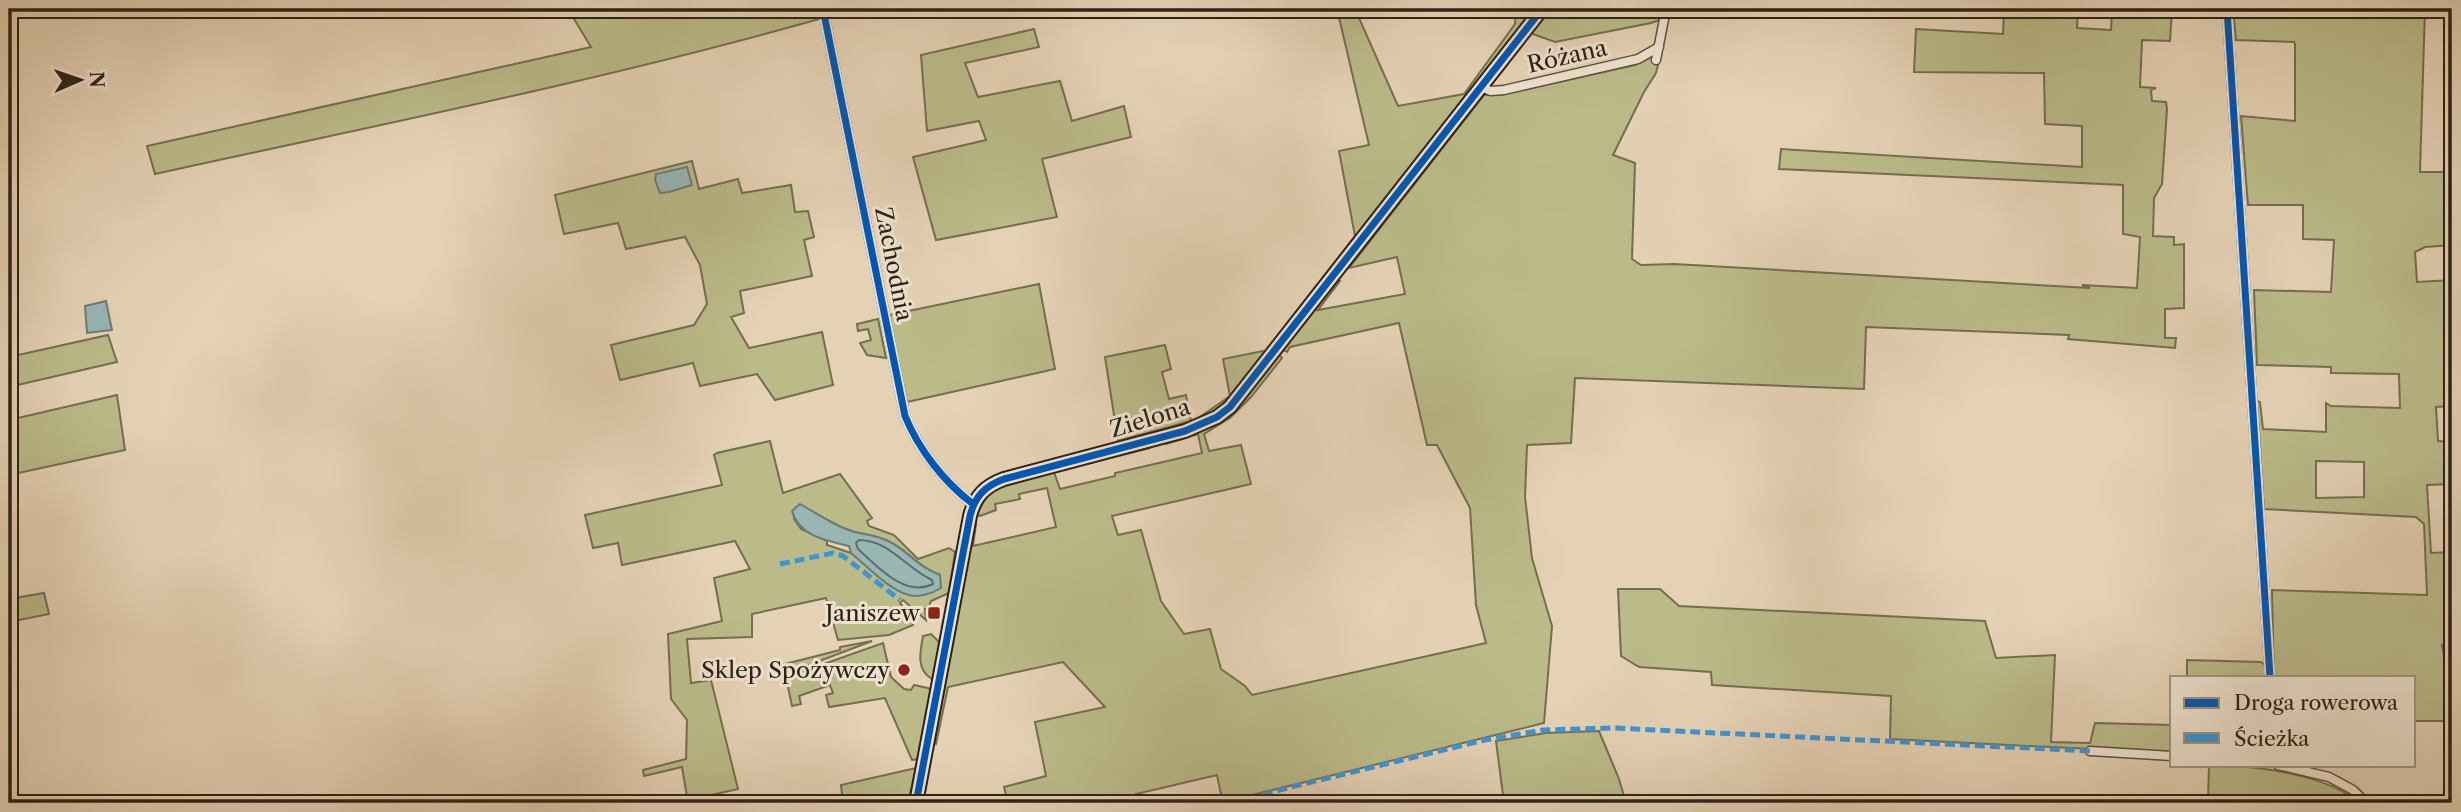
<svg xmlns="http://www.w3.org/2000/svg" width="2461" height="812" viewBox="0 0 2461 812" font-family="'Libre Caslon Text',serif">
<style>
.green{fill:#bbba89;stroke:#746e50;stroke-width:2;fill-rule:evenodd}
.water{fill:#97b6b4;stroke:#6d7b75;stroke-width:2}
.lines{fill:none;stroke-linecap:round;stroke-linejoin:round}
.shore{stroke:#626c65;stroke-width:2}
.street-casing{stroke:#5c4e3e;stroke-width:11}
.secondary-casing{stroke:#2e2216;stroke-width:16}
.street{stroke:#eee2cf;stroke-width:8}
.secondary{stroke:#eee2cf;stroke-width:12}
.quiet{stroke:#3c95d4;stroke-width:5;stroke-dasharray:10 5;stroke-linecap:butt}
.cycleway-casing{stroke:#eee2cf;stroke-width:11}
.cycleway{stroke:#0057b8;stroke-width:7}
.poi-dot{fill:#8f2418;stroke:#eee2cf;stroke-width:2.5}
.labels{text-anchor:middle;stroke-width:6;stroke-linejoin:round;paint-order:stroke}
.street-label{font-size:23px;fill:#2e2216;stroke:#eee2cf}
.poi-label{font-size:23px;fill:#2e2216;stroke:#eee2cf;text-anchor:end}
</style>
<rect width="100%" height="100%" fill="#e5d2b5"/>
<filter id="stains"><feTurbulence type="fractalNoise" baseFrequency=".00286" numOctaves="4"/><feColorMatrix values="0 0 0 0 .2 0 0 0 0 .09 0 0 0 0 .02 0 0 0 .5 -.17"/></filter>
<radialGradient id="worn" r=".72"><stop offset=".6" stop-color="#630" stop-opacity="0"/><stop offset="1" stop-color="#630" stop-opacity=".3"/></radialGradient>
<path class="green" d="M568,9H817L819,19C601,81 377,125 155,174L147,146L591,47Z
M1337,9H1355L1398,106L1464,94L1515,24L1516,9H1537L1301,313L1298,310L1355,236L1339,151L1369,145Z
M1550,9H1662L1660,20L1651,23L1555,42L1530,33Z
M1672,9H1807V17L1799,18L1673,13Z
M2004,9H2078L2077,28L2111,30L2112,9H2172L2170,41L2142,40L2140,87L2156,88L2151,90L2152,101L2166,102L2167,109L2162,184L2154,198L2153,236L2174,237V245L2184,244V308L2165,309V338H2176L2175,348L2068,339L2069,335L1866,327L1864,389L1575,378L1571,443L1527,445L1525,497L1532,558L1552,626L1544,723L1228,801L1222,799L1217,775L1136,794L1137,803H1094L1093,801L1083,803H1008L1004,787L1046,776L1035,722L1105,707L1063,662L948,687L936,744L932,743L972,524H976L973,546L1056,527L1047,488L1019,494L1020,499L995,504L996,510L980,516L976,515L979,503L989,489L1150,445V448L1054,472L1060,489L1115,476V473L1202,453L1198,434L1166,444L1165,441L1197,431L1279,354L1282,358L1251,397L1230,418L1204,434L1209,451L1241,445L1251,484L1112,516L1118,535L1141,530L1161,601L1184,634L1210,629L1221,669L1245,686L1252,695L1486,643L1476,605L1470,508L1437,445H1427L1399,323L1290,347L1287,352L1282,349L1337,279L1340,281L1318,310L1405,294L1397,257L1349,268L1484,95H1500L1635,65L1651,57L1663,45L1656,73L1644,92L1613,155L1635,163L1632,259L1641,265L1674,264L2090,288L2082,285L2137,288L2140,237L2123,234V185L1779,169L1781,149L2082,167V126L2045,124L2044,73L1914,72L1916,29L2003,34Z
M2233,9H2425L2420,172H2452V245L2425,247L2415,252L2417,282L2452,280V406L2436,407L2438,441L2452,442V484L2427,485L2431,553L2452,552V644L2442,645L2450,689H2452V751L2451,721H2414V677H2274L2272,590L2427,595L2424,524L2416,517L2264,509L2257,401L2260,402L2263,429L2326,432V403L2331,406L2400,408L2399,374L2331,373V367L2257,365L2254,290L2331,292L2334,240L2303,239V205H2248L2241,116L2295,121V44L2294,42L2236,40ZM2316,461L2364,462V497L2316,498Z
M1034,29L1039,47L965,63L978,97L1060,81L1072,121L1124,106L1131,137L1042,159L1057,217L936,240L913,157L986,140L979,121L927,131L921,55Z
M692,161L699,189L738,179L742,193L791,185L795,212L808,211L814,237L804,240L812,276L740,291L744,313L731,317L749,348L822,332L833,385L775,400L757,374L700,386L693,363L620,380L611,345L694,325L707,304L700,265L685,237L626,249L618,223L564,234L555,195Z
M1039,284L1055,369L907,402L889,315Z
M878,319L886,358L867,355L860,343L871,340L868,329L858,331L857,324Z
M108,335L117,362L9,387V357Z
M1165,345L1171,369L1162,372L1169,399L1186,395L1191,421L1118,441L1105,357Z
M1263,351L1267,355C1247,381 1229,403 1201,421L1197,419L1230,396L1223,359Z
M117,395L125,450L9,475V420Z
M770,441L783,493L840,474L872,518L867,521L869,526L894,535L918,559L949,548L955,552L949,593L931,601L928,609H925L926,620L903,600L900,603L909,615L913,625L889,635L838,640L826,598L752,614V637L687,639L691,683L711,680L738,789L684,801V803H673L684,801L687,797L682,767L644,776L643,770L686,759L687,720L671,699L668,634L722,621L714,578L750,569L735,541L622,565L618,543L593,548L585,515L722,485L714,455L717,453ZM800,505C818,514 839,529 859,533C870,535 879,536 890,542C908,551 918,567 940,575L886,582L851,553L827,545V541L801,529L794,519Z
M1618,589H1660L1679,606L1985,621L1996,658L2055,655L2051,742L2090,743L2095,723L2172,725V753L1890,739L1891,696L1712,685L1711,672L1639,667L1621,656Z
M44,593L49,614L9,622V599Z
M931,634L940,643L934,678L932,679C916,670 920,652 923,636Z
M872,641L783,675L781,665L840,650V647Z
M883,643L891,677L904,689L911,690L914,685L932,689L919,759L912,760L885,698L829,707L826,695L833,693L830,685L799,696L801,704L792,706L787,682L785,680L784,678Z
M2187,660L2261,662L2266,666L2267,677H2187Z
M1599,731L1619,779L1626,803H1504L1496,741L1546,733Z
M2209,765C2251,765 2328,774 2359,803L2349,801L2345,803H2188L2208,801Z
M916,768L908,803H843L841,785Z"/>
<path class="water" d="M687,167L692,185L669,192L660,193L655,180L656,174Z
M106,301L112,330L87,333L85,306Z
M800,504C818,514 839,529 859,533C870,535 879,536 890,542C908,551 918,567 940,575L941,588C933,593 919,598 909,595C890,591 866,565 851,553L849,546C827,541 799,536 792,511Z"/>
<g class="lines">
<path class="shore" d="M859,540C889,540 906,568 932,580L933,584C905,598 877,566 858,549L856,543Z"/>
<defs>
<path id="street" d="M823,9L905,416C919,450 944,482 973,504
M2227,9L2270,677
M1656,60L1666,9
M1481,87L1491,91L1504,90L1638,59L1659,47
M2090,751L2172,756
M2278,765L2329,777L2353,790L2366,803"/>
<path id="secondary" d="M916,803L970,516C975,496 985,486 1004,479L1185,431L1217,417L1230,407L1542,9"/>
</defs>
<use href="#street" class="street-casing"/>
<use href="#secondary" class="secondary-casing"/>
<use href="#street" class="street"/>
<use href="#secondary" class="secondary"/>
<path class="quiet" d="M780,564L833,553L843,556L900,600
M1234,803L1291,787L1485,740L1543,730L1614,728L2090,751"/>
<defs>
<path id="cycleway" d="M823,9L905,416C919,450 944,482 973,504
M2227,9L2270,677
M916,803L970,516C975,496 985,486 1004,479L1185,431L1217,417L1230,407L1542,9"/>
</defs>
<use href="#cycleway" class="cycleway-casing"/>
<use href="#cycleway" class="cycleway"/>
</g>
<g class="poi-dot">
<rect x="927" y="606" width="14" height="14" rx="3.5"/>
<circle cx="904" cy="670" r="7"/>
</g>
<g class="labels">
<g class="street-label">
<text transform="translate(1567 56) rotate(-13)" y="8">Różana</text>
<text transform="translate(894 264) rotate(79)" y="8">Zachodnia</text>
<text transform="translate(1150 418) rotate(-17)" y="8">Zielona</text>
</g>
<g class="poi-label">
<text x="920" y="621">Janiszew</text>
<text x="890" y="678">Sklep Spożywczy</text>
</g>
</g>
<rect width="2461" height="812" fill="none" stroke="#e5d2b5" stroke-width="35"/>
<rect x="10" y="10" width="2440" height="791" fill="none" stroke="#2e2216" stroke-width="3.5"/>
<rect x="18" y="18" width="2426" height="777" fill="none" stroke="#2e2216" stroke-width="2"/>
<rect x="2170" y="676" width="245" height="91" fill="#eee2cf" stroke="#a19585" stroke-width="2"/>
<rect x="2184" y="698" width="35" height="10" fill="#0057b8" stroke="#a19585" stroke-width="2"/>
<text x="2234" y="710" font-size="21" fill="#2e2216">Droga rowerowa</text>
<rect x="2184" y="733" width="35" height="10" fill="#3c95d4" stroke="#a19585" stroke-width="2"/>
<text x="2234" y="746" font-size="21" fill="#2e2216">Ścieżka</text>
<g transform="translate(80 80) rotate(88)" stroke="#eee2cf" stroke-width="5" paint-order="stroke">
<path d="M0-5L12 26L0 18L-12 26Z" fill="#2e2216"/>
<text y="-10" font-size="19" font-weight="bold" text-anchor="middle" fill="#2e2216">N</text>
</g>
<rect width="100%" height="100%" filter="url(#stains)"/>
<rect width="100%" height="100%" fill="url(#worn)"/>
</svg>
